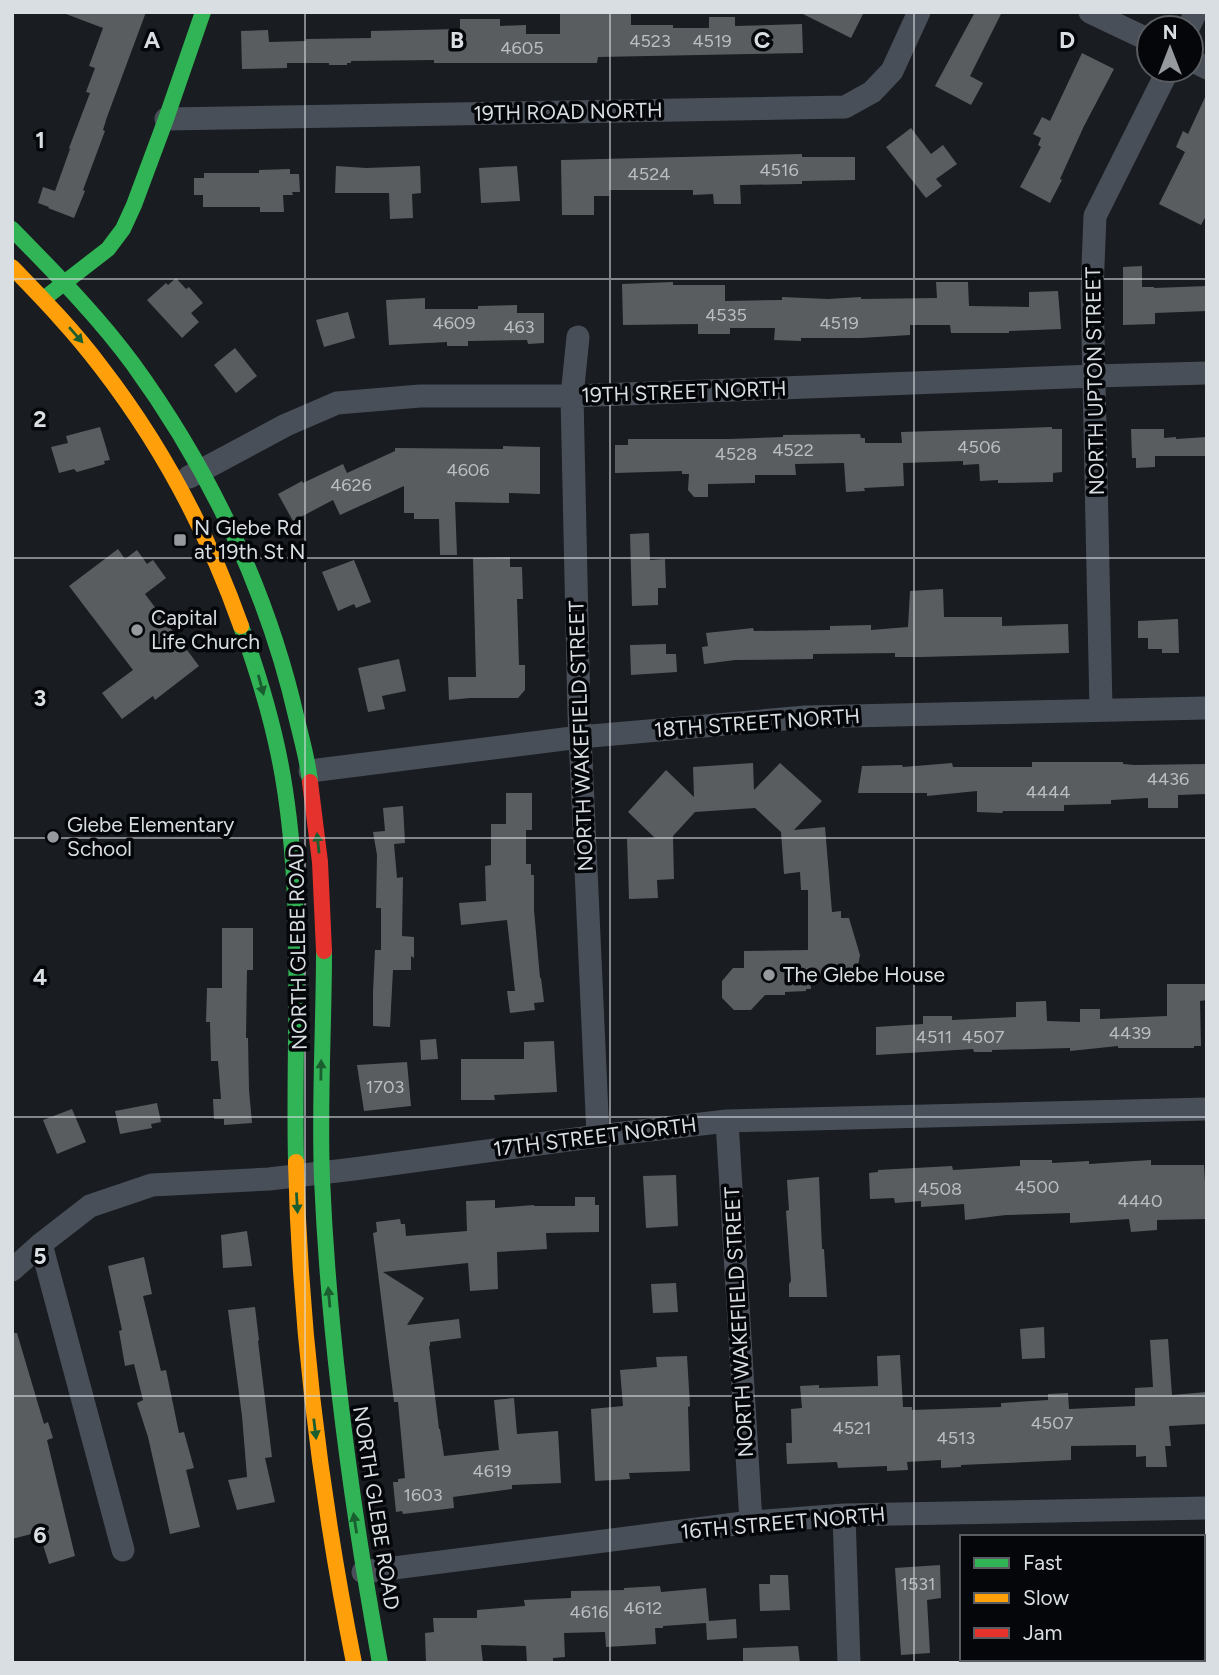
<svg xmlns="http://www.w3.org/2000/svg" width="1219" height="1675" viewBox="0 0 1219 1675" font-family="Figtree,sans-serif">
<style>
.building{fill:#5a5d60}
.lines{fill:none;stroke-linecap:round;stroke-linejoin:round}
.street{stroke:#494f58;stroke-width:23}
.fast{stroke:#30b455;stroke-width:16}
.slow{stroke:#ff9f0a;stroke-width:16}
.jam{stroke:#e5322d;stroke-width:16}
.oneway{fill:#1a5d2f}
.grid{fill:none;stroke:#d9dee3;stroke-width:2;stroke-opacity:0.55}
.poi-dot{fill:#969a9f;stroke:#040609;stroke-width:2.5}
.labels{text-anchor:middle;stroke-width:7;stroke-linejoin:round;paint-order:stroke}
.number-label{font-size:18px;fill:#b9bec2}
.street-label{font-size:21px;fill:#d9dee3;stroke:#040609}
.poi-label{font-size:21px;fill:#d9dee3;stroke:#040609;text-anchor:start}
.grid-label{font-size:23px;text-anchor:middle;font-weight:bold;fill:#d9dee3;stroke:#040609;stroke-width:7;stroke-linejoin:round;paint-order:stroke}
</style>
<rect width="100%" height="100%" fill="#191c20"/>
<path class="building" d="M66,12H146L107,117L103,130L105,131L83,190L85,191L74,218L48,208L49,207L38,203L43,187L55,191L70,149L69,148L90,93L86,92L95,68L89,66L103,28L66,14Z
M799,12H864L851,38Z
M975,12H1002L970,76L983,83L971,105L935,86Z
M560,14H631V25H673V28H709V17H735V26L802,24L803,53L598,57L597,63H434V60L351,61V63H347V65H329V63H287V68L242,69L241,31L268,30L269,42L306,41V39L371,38V31L460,29V19H500V26L526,25V34H560Z
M1082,53L1114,69L1084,126L1060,179L1062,180L1050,203L1020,187L1041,147L1038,145L1041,138L1033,134L1042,117L1050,121Z
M1207,93V214L1201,225L1159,204L1185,152L1176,147L1183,131L1188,134Z
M911,128L931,154L943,145L957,164L936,179L942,186L926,198L886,147Z
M802,154V157H855V180L802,181V184L740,185L741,204H714L713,194L693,195V190H609V196H594V215H562L561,160Z
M336,166L366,168L420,166L421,193L412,194L413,218L390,219L389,193H335Z
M517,166L520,201L481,203L479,168Z
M290,169V174H299L300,192H292L293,195H283L284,212H260V207H203V195H194V178H204V173H259V170Z
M1142,266V287H1154V288L1207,286V311L1155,313V324L1123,325V267Z
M176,278L186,289L189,287L203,303L191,313L199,322L182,338L147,300L166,283L168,285Z
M673,282V285H725V301L782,300V297L828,299L861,297V299L937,298L936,282H968L969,306L1029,307V292L1058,291L1061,329L1009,331V333H951L950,325H910V335L861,338H801V341L774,340L775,328H730V334H698V324L623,325L622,284Z
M425,298V309H478V306L517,305V313H544V343L528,344L527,340L468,341V346H447V342L389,345L386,300Z
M348,312L355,338L324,347L316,320Z
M235,348L257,376L236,393L214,365Z
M100,427L110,460L104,461L105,464L77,472L74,469L59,473L51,447L68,443L66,436Z
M1052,427V429H1062V472L1053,473V482L998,483V480L980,481L979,464L963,465V461L903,463L904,486L864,488L865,491L846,492L844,463L795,464L796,475H755V483L708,484V497H694L688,490L689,474H682V471L615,473V445H628V439H729L783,437V435L860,434L861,438H865V443H902L901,432Z
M1131,429H1164V438L1176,437V439L1207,437V456H1155V467L1136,468V458H1132Z
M503,446L540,447V494L509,493V503L455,502L457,555H440L439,519H414V513H404V486L340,515L333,500L293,521L278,494L302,481L303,483L343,464L347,473L395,451V448L503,449Z
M649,533L650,560L665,559L666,588H658V605L632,606L630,534Z
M118,549L125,559L137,550L147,564L153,560L166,578L145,594L199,666L155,700L153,696L122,719L102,693L133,670L69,586Z
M510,557V567H522L523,599H517L519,665H525V690L518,698H470L449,700L448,677H476L473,558Z
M354,560L371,602L356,608L354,604L338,611L322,572Z
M943,589L944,617H1002V626L1068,624L1069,653L921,657H895V653L813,654V659L735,660L704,664L702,647L708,646L706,633L753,628L754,631L830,630V626L871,625V630L908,627L910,591Z
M1178,619L1179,653H1162V649H1148V638H1138V621Z
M666,644V654H676L677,672L631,675L630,645Z
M399,659L406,691L382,696L385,709L368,712L358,668Z
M1032,762H1123V764L1135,765L1207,764V794L1178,795V808H1148V798L1111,800V804L1064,805V811H1003L1002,813L977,812V791L927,796V793H858L862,766L902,765L903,767L952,763L953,767H1032Z
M753,763L754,790L780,763L822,801L794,830L825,827L832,912L841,911V918H849L860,955L857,971L810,977L811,989H806V991L785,992V995H765L751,1010H734L722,998V981L733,968H744V951L808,950V890H801L800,872L784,874L781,832L755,808L695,812L673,836L674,879L657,880L658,898L629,899L627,839L655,838L628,812L666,770L694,797L693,767Z
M506,793H532V830H526V864H531V875H534V910L540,978H541L544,1002L534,1003L535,1010L510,1013L507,991H515L507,920L461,925L459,903L486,901L485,866L491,865V824H506Z
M403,806L405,843L394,844L397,878L403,877L402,936L414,937V958L411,956V970H393L390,1027L373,1026V992L375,950H381V908H376L377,855L373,832L385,831L383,808Z
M222,928H253V970H247L246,1038H248L249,1090L252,1123L224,1125V1119H214L213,1099H221L218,1061H211L210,1022H206L207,988H222Z
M1167,984H1207V1000L1200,1001L1201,1046H1194V1048H1118V1046L1070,1051V1048L992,1050V1052H974L973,1049L876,1055V1027L923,1024V1016H952V1020L1016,1017V1002L1046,1001L1047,1021L1080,1022V1009H1100V1019L1167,1016Z
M436,1039L438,1059L421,1060L420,1040Z
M554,1041L557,1092L494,1095L495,1100H461V1059H524V1042Z
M407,1062L411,1106L364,1111L357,1065Z
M157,1103L161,1122L151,1124L152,1128L120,1134L115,1111Z
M72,1109L86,1142L57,1154L43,1120Z
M1020,1160H1052V1163L1089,1161V1164L1151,1160V1165H1204L1207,1219L1157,1220V1230L1131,1232L1129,1219L1070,1223V1213L1006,1215L965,1220L964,1204L921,1207V1201L895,1203L894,1198L870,1199L869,1173L878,1172V1170L952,1166L953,1170L1020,1166Z
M676,1175L678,1226L646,1228L643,1176Z
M819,1177L822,1249H824L827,1297H789V1284L791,1281L786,1211L789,1210L787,1180Z
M575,1197H595V1205H599V1232L546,1233L547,1249L497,1252L498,1289L470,1291L468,1263L383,1272L424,1298L407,1325L459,1319L461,1338L430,1342V1346H429L439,1429H440L444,1456L499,1450L494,1400L514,1398L517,1434L558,1431L561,1483L512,1485V1489L453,1497L454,1508L403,1514L402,1511L396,1512L393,1482H398V1479L405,1478L398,1402H394L373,1233L377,1232L376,1222L400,1219L401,1224H405L406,1236L467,1231L466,1201L495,1200V1208L534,1205V1206H575Z
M247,1231L252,1266L223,1268L221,1235Z
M144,1257L152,1294L143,1296L161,1371L166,1370L179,1433L184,1432L194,1468L186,1470L200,1527L170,1534L148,1437L137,1403L143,1400L134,1364L125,1366L119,1331L122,1330L108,1266Z
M676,1283L678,1312L653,1313L651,1284Z
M255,1307L259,1340L258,1341L272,1457L265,1458L275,1502L237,1510L228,1480L247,1477L242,1416L228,1310Z
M1044,1327L1045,1358L1022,1359L1020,1329Z
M12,1333H17L44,1424L48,1422L53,1438L47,1440L75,1556L49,1564L39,1532L12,1539Z
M1168,1339L1172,1395L1207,1392V1424L1169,1426L1171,1446H1165L1167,1467H1146V1456L1136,1457V1445L1071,1446V1460L961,1465V1467L941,1468V1460L907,1462L908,1470L887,1471V1466L838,1468L837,1462L787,1464L786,1443H792L791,1409L802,1408L800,1386L819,1385V1388L878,1386L877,1356L900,1355L903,1407H912V1410L1001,1407V1403L1048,1400V1394L1068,1393L1069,1409L1135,1406V1388L1153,1387L1150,1340Z
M687,1356L690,1406L688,1407L690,1471L629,1473L630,1479L595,1481L591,1409L623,1406L620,1370L657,1367L656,1357Z
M940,1565L941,1598L927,1600L930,1653L901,1655L895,1568Z
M770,1575H788L790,1610L760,1611L759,1584H770Z
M660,1586L661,1592L706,1588L709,1621L736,1619L737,1638L707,1640L706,1623L663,1626V1628H655L656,1644L606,1647L605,1632L564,1633L565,1657L553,1658V1663H527L526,1646L481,1645L483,1663H426L425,1633L434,1632L433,1618H477V1610L525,1606L524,1600L571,1598V1591L624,1590V1588Z
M798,1646L800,1663H743V1648Z"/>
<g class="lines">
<path class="street" d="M1090,12L1149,40
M1188,28L1196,12
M1191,60L1207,68
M166,119L845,107L872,92L892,71L919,12
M578,337L572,396L579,714L598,1136
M189,477L286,425L337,403L420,396H572L1094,376L1207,373
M1101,709L1092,290L1095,216L1168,70
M310,771L580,737L806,717L1207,708
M727,1121L751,1522
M41,1244L123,1550
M12,1270L41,1244L90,1206L152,1185L269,1179L354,1169L598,1136L727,1121L1207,1109
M844,1515L849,1663
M363,1572L751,1522L844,1515L1207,1508"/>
<path class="fast" d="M12,229C54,272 97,315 133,364C210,470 268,592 297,720C302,741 308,761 310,782
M46,297L108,249L123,229L134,205L166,119L203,12
M241,626C260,678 277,736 285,790C304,914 293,1038 296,1162
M324,951C324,1027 319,1103 322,1179C329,1342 351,1503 380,1663"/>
<path class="slow" d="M12,267C43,299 74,331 101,367C162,446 208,533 241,626
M296,1162C300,1331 321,1498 354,1663"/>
<path class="jam" d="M310,782L320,862L324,951"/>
</g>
<defs><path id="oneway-solid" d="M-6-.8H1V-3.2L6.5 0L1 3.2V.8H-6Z" transform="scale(1.75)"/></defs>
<g class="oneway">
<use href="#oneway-solid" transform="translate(76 335) rotate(49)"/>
<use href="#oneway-solid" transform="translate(261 685) rotate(75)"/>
<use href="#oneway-solid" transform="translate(318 843) rotate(-96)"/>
<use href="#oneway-solid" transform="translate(321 1070) rotate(-89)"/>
<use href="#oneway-solid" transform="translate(297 1203) rotate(87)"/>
<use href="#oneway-solid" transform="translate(329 1297) rotate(-95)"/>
<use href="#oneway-solid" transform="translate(315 1429) rotate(83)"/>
<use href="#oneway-solid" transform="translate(355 1523) rotate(-99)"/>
</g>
<path class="grid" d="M305,12V1663M610,12V1663M914,12V1663M12,279H1207M12,558H1207M12,838H1207M12,1117H1207M12,1396H1207"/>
<g class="poi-dot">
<rect x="173" y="533" width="14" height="14" rx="3.5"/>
<circle cx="137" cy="630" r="7"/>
<circle cx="53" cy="837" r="7"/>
<circle cx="769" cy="975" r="7"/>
</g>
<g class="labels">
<g class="number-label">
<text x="650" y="47">4523</text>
<text x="712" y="47">4519</text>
<text x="522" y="54">4605</text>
<text x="779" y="176">4516</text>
<text x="649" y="180">4524</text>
<text x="726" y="321">4535</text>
<text x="454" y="329">4609</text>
<text x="839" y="329">4519</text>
<text x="519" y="333">463</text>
<text x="979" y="453">4506</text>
<text x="793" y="456">4522</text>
<text x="736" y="460">4528</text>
<text x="468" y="476">4606</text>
<text x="351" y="491">4626</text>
<text x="1168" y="785">4436</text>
<text x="1048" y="798">4444</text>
<text x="1130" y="1039">4439</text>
<text x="934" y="1043">4511</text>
<text x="983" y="1043">4507</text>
<text x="385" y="1093">1703</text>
<text x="1037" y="1193">4500</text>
<text x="940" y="1195">4508</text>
<text x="1140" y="1207">4440</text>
<text x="1052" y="1429">4507</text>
<text x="852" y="1434">4521</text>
<text x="956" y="1444">4513</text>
<text x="492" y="1477">4619</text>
<text x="423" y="1501">1603</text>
<text x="918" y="1590">1531</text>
<text x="643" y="1614">4612</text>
<text x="589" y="1618">4616</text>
</g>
<g class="street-label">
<text transform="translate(568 112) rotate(-1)" y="7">19TH ROAD NORTH</text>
<text transform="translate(1095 381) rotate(-91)" y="7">NORTH UPTON STREET</text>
<text transform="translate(684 392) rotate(-2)" y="7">19TH STREET NORTH</text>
<text transform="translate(757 723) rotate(-4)" y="7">18TH STREET NORTH</text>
<text transform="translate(581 736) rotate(-92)" y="7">NORTH WAKEFIELD STREET</text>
<text transform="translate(298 947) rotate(-91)" y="7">NORTH GLEBE ROAD</text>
<text transform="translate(595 1137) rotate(-7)" y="7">17TH STREET NORTH</text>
<text transform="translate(739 1322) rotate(-93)" y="7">NORTH WAKEFIELD STREET</text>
<text transform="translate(376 1508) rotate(81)" y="7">NORTH GLEBE ROAD</text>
<text transform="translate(783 1523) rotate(-5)" y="7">16TH STREET NORTH</text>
</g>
<g class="poi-label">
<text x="194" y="535">N Glebe Rd<tspan x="194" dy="24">at 19th St N</tspan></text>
<text x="151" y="625">Capital<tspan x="151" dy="24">Life Church</tspan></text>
<text x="67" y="832">Glebe Elementary<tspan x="67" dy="24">School</tspan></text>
<text x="783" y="982">The Glebe House</text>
</g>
</g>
<g class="grid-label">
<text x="152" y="48">A</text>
<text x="457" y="48">B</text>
<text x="762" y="48">C</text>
<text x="1067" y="48">D</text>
<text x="40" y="148">1</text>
<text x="40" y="427">2</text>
<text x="40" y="706">3</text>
<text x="40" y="985">4</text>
<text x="40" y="1264">5</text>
<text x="40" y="1543">6</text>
</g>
<rect width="1219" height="1675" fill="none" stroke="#d9dee3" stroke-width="28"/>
<rect x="960" y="1535" width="245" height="126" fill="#040609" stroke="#595c60" stroke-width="2"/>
<rect x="974" y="1558" width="35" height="10" fill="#30b455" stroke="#595c60" stroke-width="2"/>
<text x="1023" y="1570" font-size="21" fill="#d9dee3">Fast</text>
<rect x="974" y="1593" width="35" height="10" fill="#ff9f0a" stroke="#595c60" stroke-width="2"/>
<text x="1023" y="1605" font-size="21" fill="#d9dee3">Slow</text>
<rect x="974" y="1628" width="35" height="10" fill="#e5322d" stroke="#595c60" stroke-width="2"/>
<text x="1023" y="1640" font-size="21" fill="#d9dee3">Jam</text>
<g transform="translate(1170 49)"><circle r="33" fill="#040609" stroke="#595c60" stroke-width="2"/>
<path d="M0-5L12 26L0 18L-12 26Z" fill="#969a9f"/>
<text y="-10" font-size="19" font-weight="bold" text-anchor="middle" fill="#d9dee3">N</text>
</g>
</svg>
